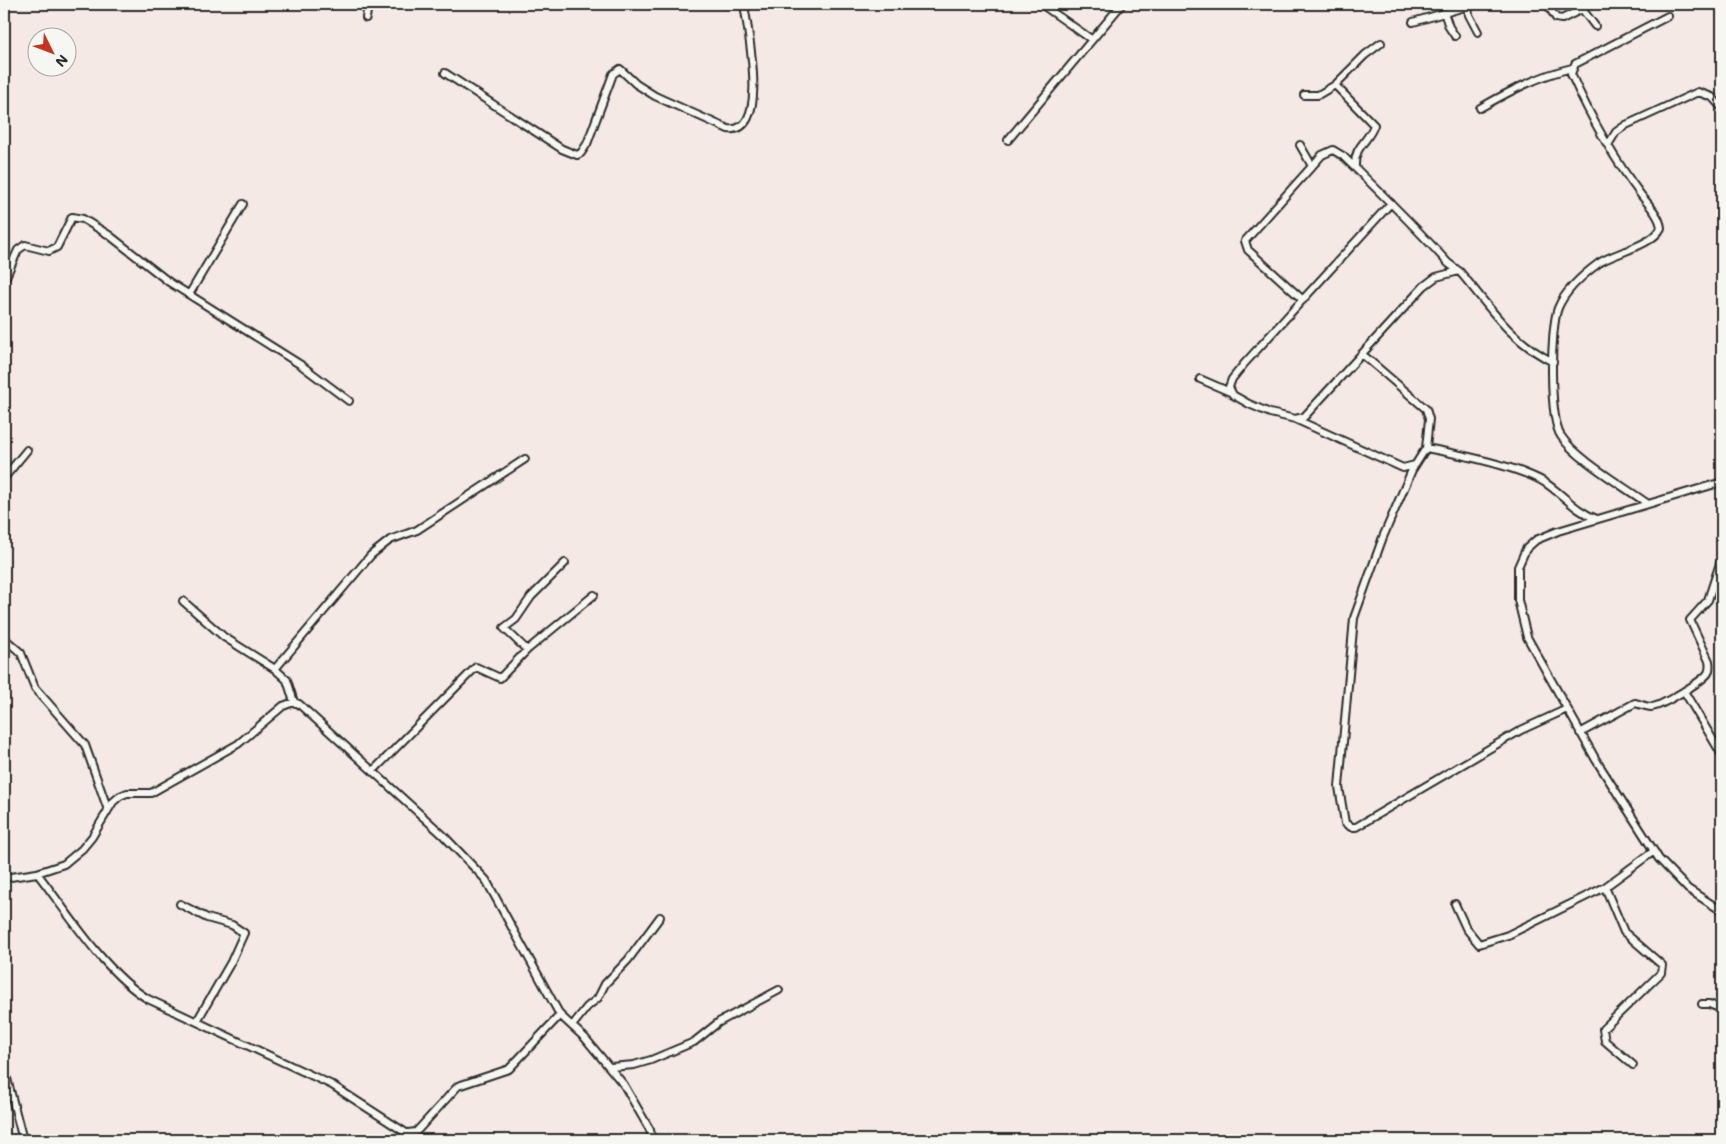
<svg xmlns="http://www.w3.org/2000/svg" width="1726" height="1144" viewBox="0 0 1726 1144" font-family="Mali,sans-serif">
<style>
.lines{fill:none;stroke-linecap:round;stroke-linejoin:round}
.minor-casing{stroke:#2b2b2b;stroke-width:10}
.minor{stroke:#f6f6f2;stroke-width:6}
</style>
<rect width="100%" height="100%" fill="#f5e9e5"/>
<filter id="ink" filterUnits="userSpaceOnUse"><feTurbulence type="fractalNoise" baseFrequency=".02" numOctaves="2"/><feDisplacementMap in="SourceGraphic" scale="10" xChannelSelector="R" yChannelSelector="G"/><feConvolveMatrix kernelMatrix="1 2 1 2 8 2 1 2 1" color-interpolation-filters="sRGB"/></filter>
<g filter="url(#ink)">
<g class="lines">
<defs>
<path id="minor" d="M726,4H739
M1041,4L1091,39
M1476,4L1468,6L1469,15L1478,32
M1547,4L1556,18L1562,19L1582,9L1595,26
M1444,12L1449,27L1455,36
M366,18L368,4
M1413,22L1468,6
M445,73L562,149L577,155L581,153L587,144L613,74L620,69L636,84L655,96L728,129C771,135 747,28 744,4
M1304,95H1318L1335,85
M1480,108C1510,91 1538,76 1572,68
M1008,140L1122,4
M1300,145L1312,166
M1608,145L1616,132L1626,125L1698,92L1712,97L1722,108
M1355,167C1354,145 1368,143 1374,125L1335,85L1365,55L1381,43
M1391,203L1244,364L1232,379L1229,387L1233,395L1249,404L1270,413L1295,419L1403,468L1415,465
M4,281L18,250L25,245L49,251L57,247L72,217L83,219L109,235L169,282L301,365L349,401
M190,293L243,204
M1303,300L1248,250L1245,241L1322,155L1333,150L1343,156C1379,191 1415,226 1448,263C1452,266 1456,269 1460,272C1491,308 1508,339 1553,362
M1362,354L1426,409L1429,419L1426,448L1412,470L1383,537L1354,618L1339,787L1345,823L1351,827H1356L1521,730L1567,709
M1200,379L1230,392
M1295,419L1304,417L1424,286L1436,277L1459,271
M1426,448C1458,454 1517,466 1544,482C1563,494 1576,512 1597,519
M4,478L27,450
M1722,482L1558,531L1536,540L1526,549L1518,567V600L1527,637L1596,760L1659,859L1688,889L1722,911
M1648,504C1625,487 1576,459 1561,436C1549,419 1550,328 1558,308C1565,291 1584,274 1599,263C1616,252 1652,246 1661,228C1660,216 1648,204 1641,195C1613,158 1590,116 1571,74L1575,64L1668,16
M183,601L224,637L275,669L287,680L294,702
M4,638L21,653L35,688L85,745L108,810
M527,650L594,595
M275,669L371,555L390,540L417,530L525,459
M1684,691L1722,755
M1580,733L1635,703C1640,704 1646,707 1651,707C1660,707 1703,681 1708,673C1710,669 1710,666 1709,661L1690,620L1708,600L1722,557
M373,771L476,667L500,678L527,650L504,628L516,619L531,597L565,563
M37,873L64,864L82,849L92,837L113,802L120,796L127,793H151L238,744L283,706L294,702L299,704L443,835L486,880L560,1015L585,1038L624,1085L650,1130L652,1140
M4,878L37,873C68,913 105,973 148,999L332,1085L417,1140
M1605,887L1624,932L1662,965L1661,973L1603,1029L1605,1041L1633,1065
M180,904L207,918L232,925L244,933L231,962L197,1021
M1455,904L1466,928L1479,944L1508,935L1605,887L1654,851
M1702,1004H1709L1722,1009
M572,1026L587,1007L598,998L605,984L628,960L660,917
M4,1067L23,1140
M611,1067L634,1065L651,1060L694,1042L719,1022L779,990
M408,1133L416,1132L458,1086L509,1069L560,1015"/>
</defs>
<use href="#minor" class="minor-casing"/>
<use href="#minor" class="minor"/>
</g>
</g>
<rect width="1726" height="1144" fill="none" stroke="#f6f6f2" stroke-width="20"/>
<rect x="10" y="10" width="1706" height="1124" fill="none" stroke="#2b2b2b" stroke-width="2" filter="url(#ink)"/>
<g transform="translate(52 52) rotate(132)"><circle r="24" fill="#f6f6f2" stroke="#a5a5a2"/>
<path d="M0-4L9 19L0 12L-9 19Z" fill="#c8321e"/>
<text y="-8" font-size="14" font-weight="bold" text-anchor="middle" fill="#2b2b2b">N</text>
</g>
</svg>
